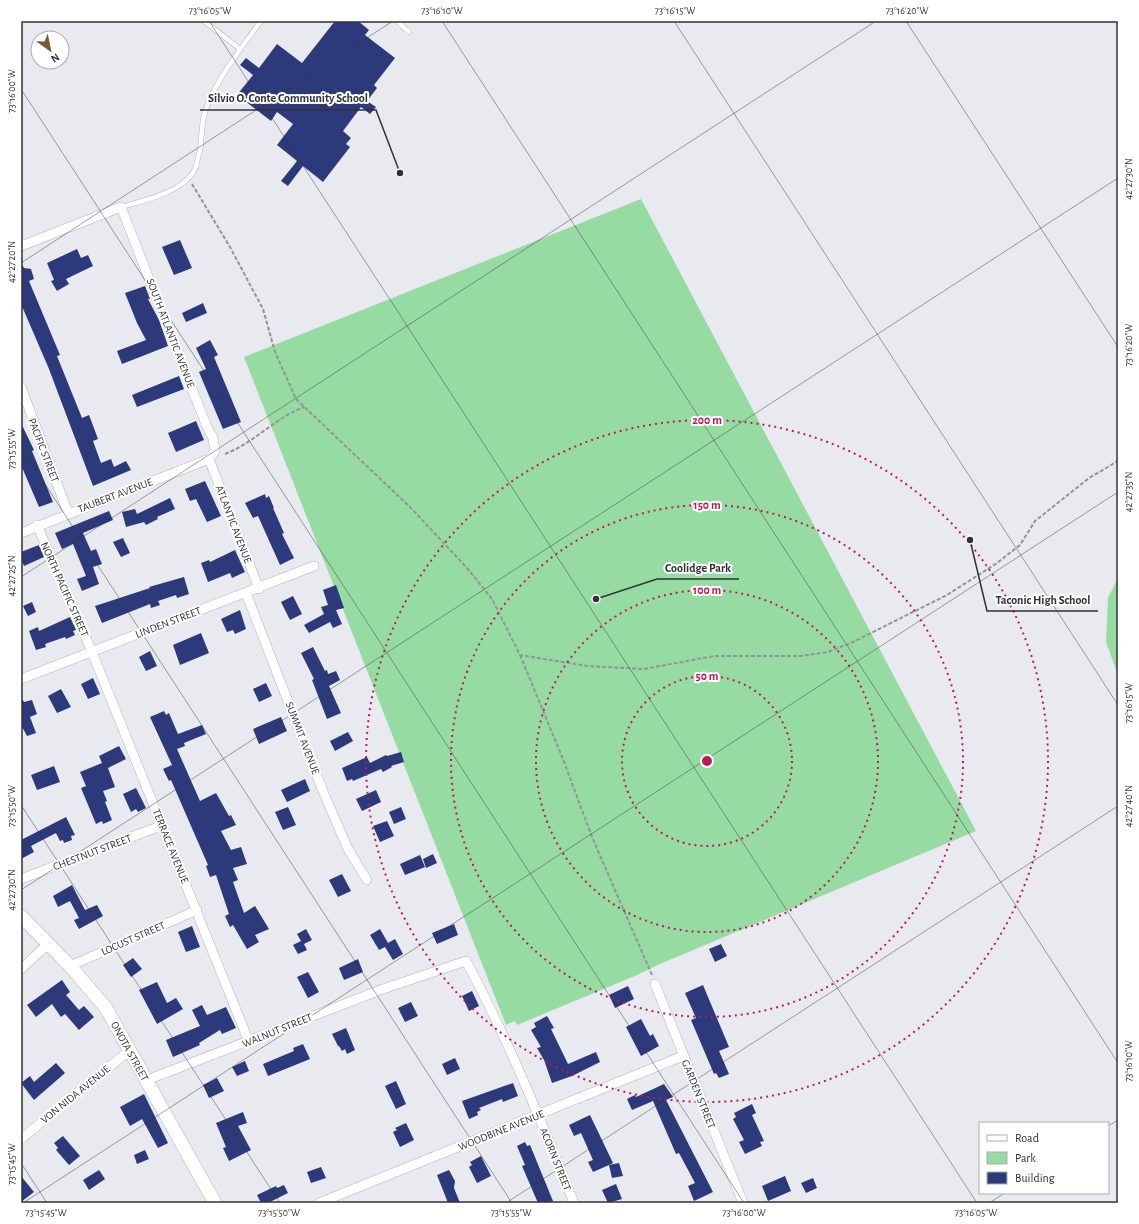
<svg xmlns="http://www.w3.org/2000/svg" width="1139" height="1224" viewBox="0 0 1139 1224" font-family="'Alegreya Sans',sans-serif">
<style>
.green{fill:#96dca2}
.building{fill:#2c397b}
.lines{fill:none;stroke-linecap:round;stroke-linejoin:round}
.lane-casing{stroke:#b4b5ba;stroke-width:5.5}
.street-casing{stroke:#b4b5ba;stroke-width:10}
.secondary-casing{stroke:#b4b5ba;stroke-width:14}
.path{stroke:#939498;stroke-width:2;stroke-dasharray:4 2;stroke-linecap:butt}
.lane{stroke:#fff;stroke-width:4.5}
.street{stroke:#fff;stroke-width:9}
.secondary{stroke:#fff;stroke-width:13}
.ticks{fill:none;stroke:#313234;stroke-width:1;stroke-opacity:0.45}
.ring{fill:none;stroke:#c2185b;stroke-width:2;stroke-dasharray:2 4}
.labels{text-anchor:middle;stroke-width:4;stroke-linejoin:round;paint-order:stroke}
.street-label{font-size:11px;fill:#313234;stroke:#fff}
.centre{fill:#c2185b;stroke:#fff;stroke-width:2}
.ring-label{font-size:12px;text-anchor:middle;font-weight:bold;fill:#c2185b;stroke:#fff;stroke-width:4;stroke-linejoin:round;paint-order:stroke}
.leader{fill:none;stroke:#313234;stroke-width:1.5}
.callout-dot{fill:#313234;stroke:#fff;stroke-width:1.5}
.callout-label{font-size:12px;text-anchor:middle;font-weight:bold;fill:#313234;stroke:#fff;stroke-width:4;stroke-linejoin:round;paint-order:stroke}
.neatline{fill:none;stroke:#313234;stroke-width:1.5}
.ticks-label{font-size:10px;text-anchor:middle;fill:#313234}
</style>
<rect width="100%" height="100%" fill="#e8eaef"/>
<path class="green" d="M641,199L976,831L660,964L637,975L517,1025L515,1021L506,1025L244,357Z
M1118,578V675L1106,642L1108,598Z"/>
<path class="building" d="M335,21H358L369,30L365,35L395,58L374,85L377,88L367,101L376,107L370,114L361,107L343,131L351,138L346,144L350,147L323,182L303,166L288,186L281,181L297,161L277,145L293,124L277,112L271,121L237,95L253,75L240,65L246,58L259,68L277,44L302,63Z
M180,240L192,268L174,275L162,247Z
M77,249L81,258L88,255L93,266L66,279L69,284L57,291L51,281L54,280L47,263Z
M21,263L24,268L31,269L34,279L29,281L60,355L57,356L82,418L89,415L98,439L93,441L101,463L111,459L114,467L126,461L131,470L93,486L49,369L21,304Z
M145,286L150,299H148L159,320L168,346L122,364L117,351L146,340L137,323L125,293Z
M203,303L207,313L186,322L182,313Z
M210,340L218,355L214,357L241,422L223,429L199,372L206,369L196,348Z
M179,376L184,389L137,407L132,395Z
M196,421L204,440L176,452L168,433Z
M21,423L34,450L32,451L53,502L39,507L21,465Z
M205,481L221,516L207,522L196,499L190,501L185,489Z
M265,494L266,498L269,496L274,508H273L284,533L282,534L294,558L280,565L258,516L253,518L245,503Z
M170,498L175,509L157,517L158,519L146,525L144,522L126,527L122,512L135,509L137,514Z
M109,511L113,520L83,533L91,551L96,549L102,564L93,567L99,584L82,591L77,579L86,576L73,544L62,549L55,533Z
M123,538L130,553L121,557L113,542Z
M39,545L44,557L24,566L21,559V552Z
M235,550L245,572L232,578L230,573L208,582L201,563L209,560L210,562Z
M184,577L189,594L177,598L176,595L158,601L160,605L151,608L150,604L102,623L95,606L150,588L149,587Z
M336,585L344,608L336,610L342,624L333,628L330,622L309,633L304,625L324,614L321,607L328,605L323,590Z
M293,596L302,614L290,620L281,602Z
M32,602L36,612L28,616L23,606Z
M240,610L246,629L235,634L233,630L227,632L221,619Z
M70,617L76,630L73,631L75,635L66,639L65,637L45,644L46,647L36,650L29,631L38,627L39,631Z
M201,633L209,653L180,665L173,645Z
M313,647L325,671L327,670L328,674L336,671L340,680L329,686L341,713L327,719L312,680L314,679L301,653Z
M150,651L157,666L146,671L139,657Z
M93,678L100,694L88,699L81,684Z
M266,683L272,696L259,702L253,689Z
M61,689L71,707L57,713L48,696Z
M21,697L24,702L32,700L37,714L30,717L36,733L27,736L21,725Z
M164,711L166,715L169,713L178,734L202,725L206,734L184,743L185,746L177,749L200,801L216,793L229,816L231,815L236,825L221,831L231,850L241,847L247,864L233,868L238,880L233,882L244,913L255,906L269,929L255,935L259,942L247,949L233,925L230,927L225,916L229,914L216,875L210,877L206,866L208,865L171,780L169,781L163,769L172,765L150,717Z
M281,717L287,731L259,744L253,729Z
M348,732L353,741L335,751L330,741Z
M119,746L126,759L108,768L115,787L103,791L107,801L105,802L112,820L103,824L102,821L96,824L81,788L86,786L80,772L102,763L99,756Z
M401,752L404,762L391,766L392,767L383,772L381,769L353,781L352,779L347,781L342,768L367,757L370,763L386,755L387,756Z
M54,766L60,782L37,790L31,775Z
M305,779L310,791L287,802L281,790Z
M136,788L146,808L138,812L136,809L131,812L123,794Z
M376,790L381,802L362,811L356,799Z
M288,807L296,825L283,830L275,812Z
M401,807L406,819L394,824L389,812Z
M66,817L75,835L71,836L72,840L64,843L63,840L60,841L56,833L31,846L34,852L21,859V840Z
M387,821L394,836L380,842L373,826Z
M433,854L437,863L426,868L423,859Z
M420,855L425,867L405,875L400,864Z
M342,874L351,891L338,897L329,880Z
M72,885L85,910L97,905L103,916L79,929L74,920L79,918L70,901L58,907L53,896Z
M454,924L458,935L437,944L432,933Z
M192,926L200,947L186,952L178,932Z
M306,929L312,940L304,944L307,950L298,954L293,945L301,941L297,934Z
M380,929L388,943L395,939L403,954L393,960L385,947L379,950L370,935Z
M721,944L727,956L715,962L709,949Z
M133,958L142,969L131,977L123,965Z
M358,959L363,972L344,980L339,968Z
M308,972L319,992L308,998L297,977Z
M62,980L70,992L66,995L79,1010L84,1006L94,1017L79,1030L65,1014L61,1017L52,1004L36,1017L27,1005Z
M157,982L167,1003L176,998L183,1009L157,1024L139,990Z
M703,985L729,1047L719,1051L729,1074L719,1078L716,1073L714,1074L691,1020L696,1018L685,993Z
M628,986L634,999L615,1008L609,995Z
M472,991L479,1006L469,1011L462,996Z
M411,1002L418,1016L405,1022L398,1008Z
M202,1005L207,1015L226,1007L236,1028L222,1034L220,1030L199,1043L200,1045L173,1057L166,1040L200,1026L192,1010Z
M547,1016L554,1028L551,1029L568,1064L596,1052L600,1062L572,1076L552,1083L544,1060L537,1048L541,1047L531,1030L536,1027L534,1023Z
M641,1019L650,1036L653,1034L659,1046L641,1056L626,1027Z
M346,1028L355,1050L347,1054L345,1049L342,1051L339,1046H338L332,1034Z
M303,1044L310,1059L268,1076L263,1064L294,1051L293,1048Z
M455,1058L460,1069L447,1075L442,1064Z
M245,1061L249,1071L237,1076L232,1067Z
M56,1063L65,1073L34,1100L21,1083L30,1076L34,1082Z
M217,1078L224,1091L209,1098L203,1085Z
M396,1081L406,1104L396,1109L385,1086Z
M513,1083L518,1096L503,1102L502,1099L479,1108L481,1110L477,1112L478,1115L469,1119L462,1101Z
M664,1084L673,1097L666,1100L713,1192L694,1201L688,1186L695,1183L679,1153L676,1154L653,1101L632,1110L627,1099L635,1095L636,1097Z
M144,1094L168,1143L158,1148L142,1119L130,1126L120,1107Z
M752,1104L756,1113L752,1115L764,1141L760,1142L762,1146L745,1154L739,1142L744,1140L733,1119L736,1117L734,1113Z
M243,1112L247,1123L238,1126L251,1150L229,1161L223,1148L226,1147L216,1123Z
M590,1115L613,1163L609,1165L619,1163L623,1176L612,1178L609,1165L593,1172L588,1162L593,1160L581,1133L574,1136L569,1125Z
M406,1123L414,1140L400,1147L393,1132L397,1130L395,1128Z
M63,1136L80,1156L69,1165L56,1150L58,1148L54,1143Z
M525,1142L527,1146L530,1145L553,1201L547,1203H538L522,1166L525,1165L517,1146Z
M145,1150L149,1159L137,1164L134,1155Z
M481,1156L491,1176L477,1183L469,1167L472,1165L470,1162Z
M321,1167L326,1178L311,1183L307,1172Z
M99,1170L105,1179L89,1190L83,1180Z
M449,1170L455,1181L454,1188L460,1203H448L437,1175Z
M21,1176L34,1192L21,1202Z
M785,1176L791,1191L768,1201L762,1186Z
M813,1178L817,1188L806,1193L801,1183Z
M616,1184L622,1199L608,1203L602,1190Z
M284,1185L288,1193L268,1203H261L257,1195L276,1186L277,1188Z"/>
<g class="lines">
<defs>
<path id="lane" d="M204,21L240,49
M397,21L409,32
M121,207C143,201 184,192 195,169C197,164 198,156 200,151C202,138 201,124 205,112C214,83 243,45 261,21"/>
<path id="street" d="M21,246L121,207L207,427L213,438L215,451L209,459
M21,387L68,513
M209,459L259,589
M37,525L92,652L249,1042
M21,533L209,459
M246,593L322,789L348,849L367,880
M21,679L314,566
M21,879L163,825
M70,966L197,910
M21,969L48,944
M655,984L743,1203
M147,1080L383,989L466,961C508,1039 541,1121 574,1203
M21,1139L130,1050
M319,1203L683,1056"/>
<path id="secondary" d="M21,916L70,966L106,1008L215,1203"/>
</defs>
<use href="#lane" class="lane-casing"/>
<use href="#street" class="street-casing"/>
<use href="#secondary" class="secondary-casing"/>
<path class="path" d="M192,184L230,247L263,309L275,352L296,399L411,508L467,568L492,599L520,655L587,666L644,669L714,656H801L828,652L853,642L947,595L997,563L1020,545L1035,521L1089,478L1118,461
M225,454C254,443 275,418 304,407
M520,655L563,759L592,837L652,975"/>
<use href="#lane" class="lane"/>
<use href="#street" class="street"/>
<use href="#secondary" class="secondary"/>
</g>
<path class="ticks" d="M209,21L977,1203M442,21L1118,1063M674,21L1118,705M906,21L1118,347M21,89L744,1203M21,263L393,21M21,447L512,1203M21,577L876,21M21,805L280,1203M21,890L1118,178M1108,1126L1118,1120M21,1163L47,1203M23,1203L1118,492M506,1203L1118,806M989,1203L1005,1193"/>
<g class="ring">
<circle cx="707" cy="761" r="85"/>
<circle cx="707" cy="761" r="171"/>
<circle cx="707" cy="761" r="256"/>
<circle cx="707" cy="761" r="341"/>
</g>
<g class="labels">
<g class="street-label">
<text transform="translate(171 333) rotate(69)" y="4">SOUTH ATLANTIC AVENUE</text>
<text transform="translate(44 450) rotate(69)" y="4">PACIFIC STREET</text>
<text transform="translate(115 495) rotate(-21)" y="4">TAUBERT AVENUE</text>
<text transform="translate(234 524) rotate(69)" y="4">ATLANTIC AVENUE</text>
<text transform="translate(65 589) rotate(66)" y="4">NORTH PACIFIC STREET</text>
<text transform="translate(168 622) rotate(-21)" y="4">LINDEN STREET</text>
<text transform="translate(303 738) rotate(69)" y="4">SUMMIT AVENUE</text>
<text transform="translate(171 846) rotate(68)" y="4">TERRACE AVENUE</text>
<text transform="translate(92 852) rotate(-21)" y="4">CHESTNUT STREET</text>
<text transform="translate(133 938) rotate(-24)" y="4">LOCUST STREET</text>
<text transform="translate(277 1030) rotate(-22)" y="4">WALNUT STREET</text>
<text transform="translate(130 1051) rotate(61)" y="4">ONOTA STREET</text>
<text transform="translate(75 1094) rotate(-39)" y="4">VON NIDA AVENUE</text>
<text transform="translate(699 1094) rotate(68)" y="4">GARDEN STREET</text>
<text transform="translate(501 1130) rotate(-22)" y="4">WOODBINE AVENUE</text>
<text transform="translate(556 1159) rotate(68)" y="4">ACORN STREET</text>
</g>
</g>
<circle cx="707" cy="761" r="6" class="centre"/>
<g class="ring-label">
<text x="707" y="424">200 m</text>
<text x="707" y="509">150 m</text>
<text x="707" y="594">100 m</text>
<text x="707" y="680">50 m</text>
</g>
<path class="leader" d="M400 173L376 110H200M596 599L657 579H739M970 540L987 611H1098"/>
<g class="callout-dot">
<circle cx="400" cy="173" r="4"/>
<circle cx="596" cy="599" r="4"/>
<circle cx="970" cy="540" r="4"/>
</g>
<g class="callout-label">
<text x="288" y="102">Silvio O. Conte Community School</text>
<text x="698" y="572">Coolidge Park</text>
<text x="1043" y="604">Taconic High School</text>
</g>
<rect width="1139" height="1224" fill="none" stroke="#ffffff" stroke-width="44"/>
<rect x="979" y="1122" width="130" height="72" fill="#ffffff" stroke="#adadae"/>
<rect x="987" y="1135" width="20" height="6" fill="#ffffff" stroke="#adadae"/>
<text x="1015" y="1142" font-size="12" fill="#313234">Road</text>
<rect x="987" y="1152" width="20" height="12" fill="#96dca2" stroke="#adadae"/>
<text x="1015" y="1162" font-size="12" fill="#313234">Park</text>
<rect x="987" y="1172" width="20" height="12" fill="#2c397b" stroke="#adadae"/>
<text x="1015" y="1182" font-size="12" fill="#313234">Building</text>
<g transform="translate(50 50) rotate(147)"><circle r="19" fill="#ffffff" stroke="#adadae"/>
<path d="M0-3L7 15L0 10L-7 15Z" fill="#785c2f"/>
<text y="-6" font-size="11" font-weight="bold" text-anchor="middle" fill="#313234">N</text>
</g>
<rect x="22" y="22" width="1095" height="1180" class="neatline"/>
<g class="ticks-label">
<text x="210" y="14">73°16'05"W</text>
<text x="442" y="14">73°16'10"W</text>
<text x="675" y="14">73°16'15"W</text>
<text x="907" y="14">73°16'20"W</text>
<text transform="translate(11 91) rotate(-90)" y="4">73°16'00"W</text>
<text transform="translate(1128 179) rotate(-90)" y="4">42°27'30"N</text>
<text transform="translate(11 262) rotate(-90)" y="4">42°27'20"N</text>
<text transform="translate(1128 345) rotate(-90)" y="4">73°16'20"W</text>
<text transform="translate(11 449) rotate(-90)" y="4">73°15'55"W</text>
<text transform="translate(1128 492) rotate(-90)" y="4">42°27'35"N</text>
<text transform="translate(11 576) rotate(-90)" y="4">42°27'25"N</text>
<text transform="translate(1128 703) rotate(-90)" y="4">73°16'15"W</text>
<text transform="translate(1128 806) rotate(-90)" y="4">42°27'40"N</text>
<text transform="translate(11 806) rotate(-90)" y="4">73°15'50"W</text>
<text transform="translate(11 890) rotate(-90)" y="4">42°27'30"N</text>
<text transform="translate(1128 1061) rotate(-90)" y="4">73°16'10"W</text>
<text transform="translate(11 1164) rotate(-90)" y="4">73°15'45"W</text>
<text x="46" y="1216">73°15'45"W</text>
<text x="279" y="1216">73°15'50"W</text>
<text x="511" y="1216">73°15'55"W</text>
<text x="744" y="1216">73°16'00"W</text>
<text x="976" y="1216">73°16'05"W</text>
</g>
</svg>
